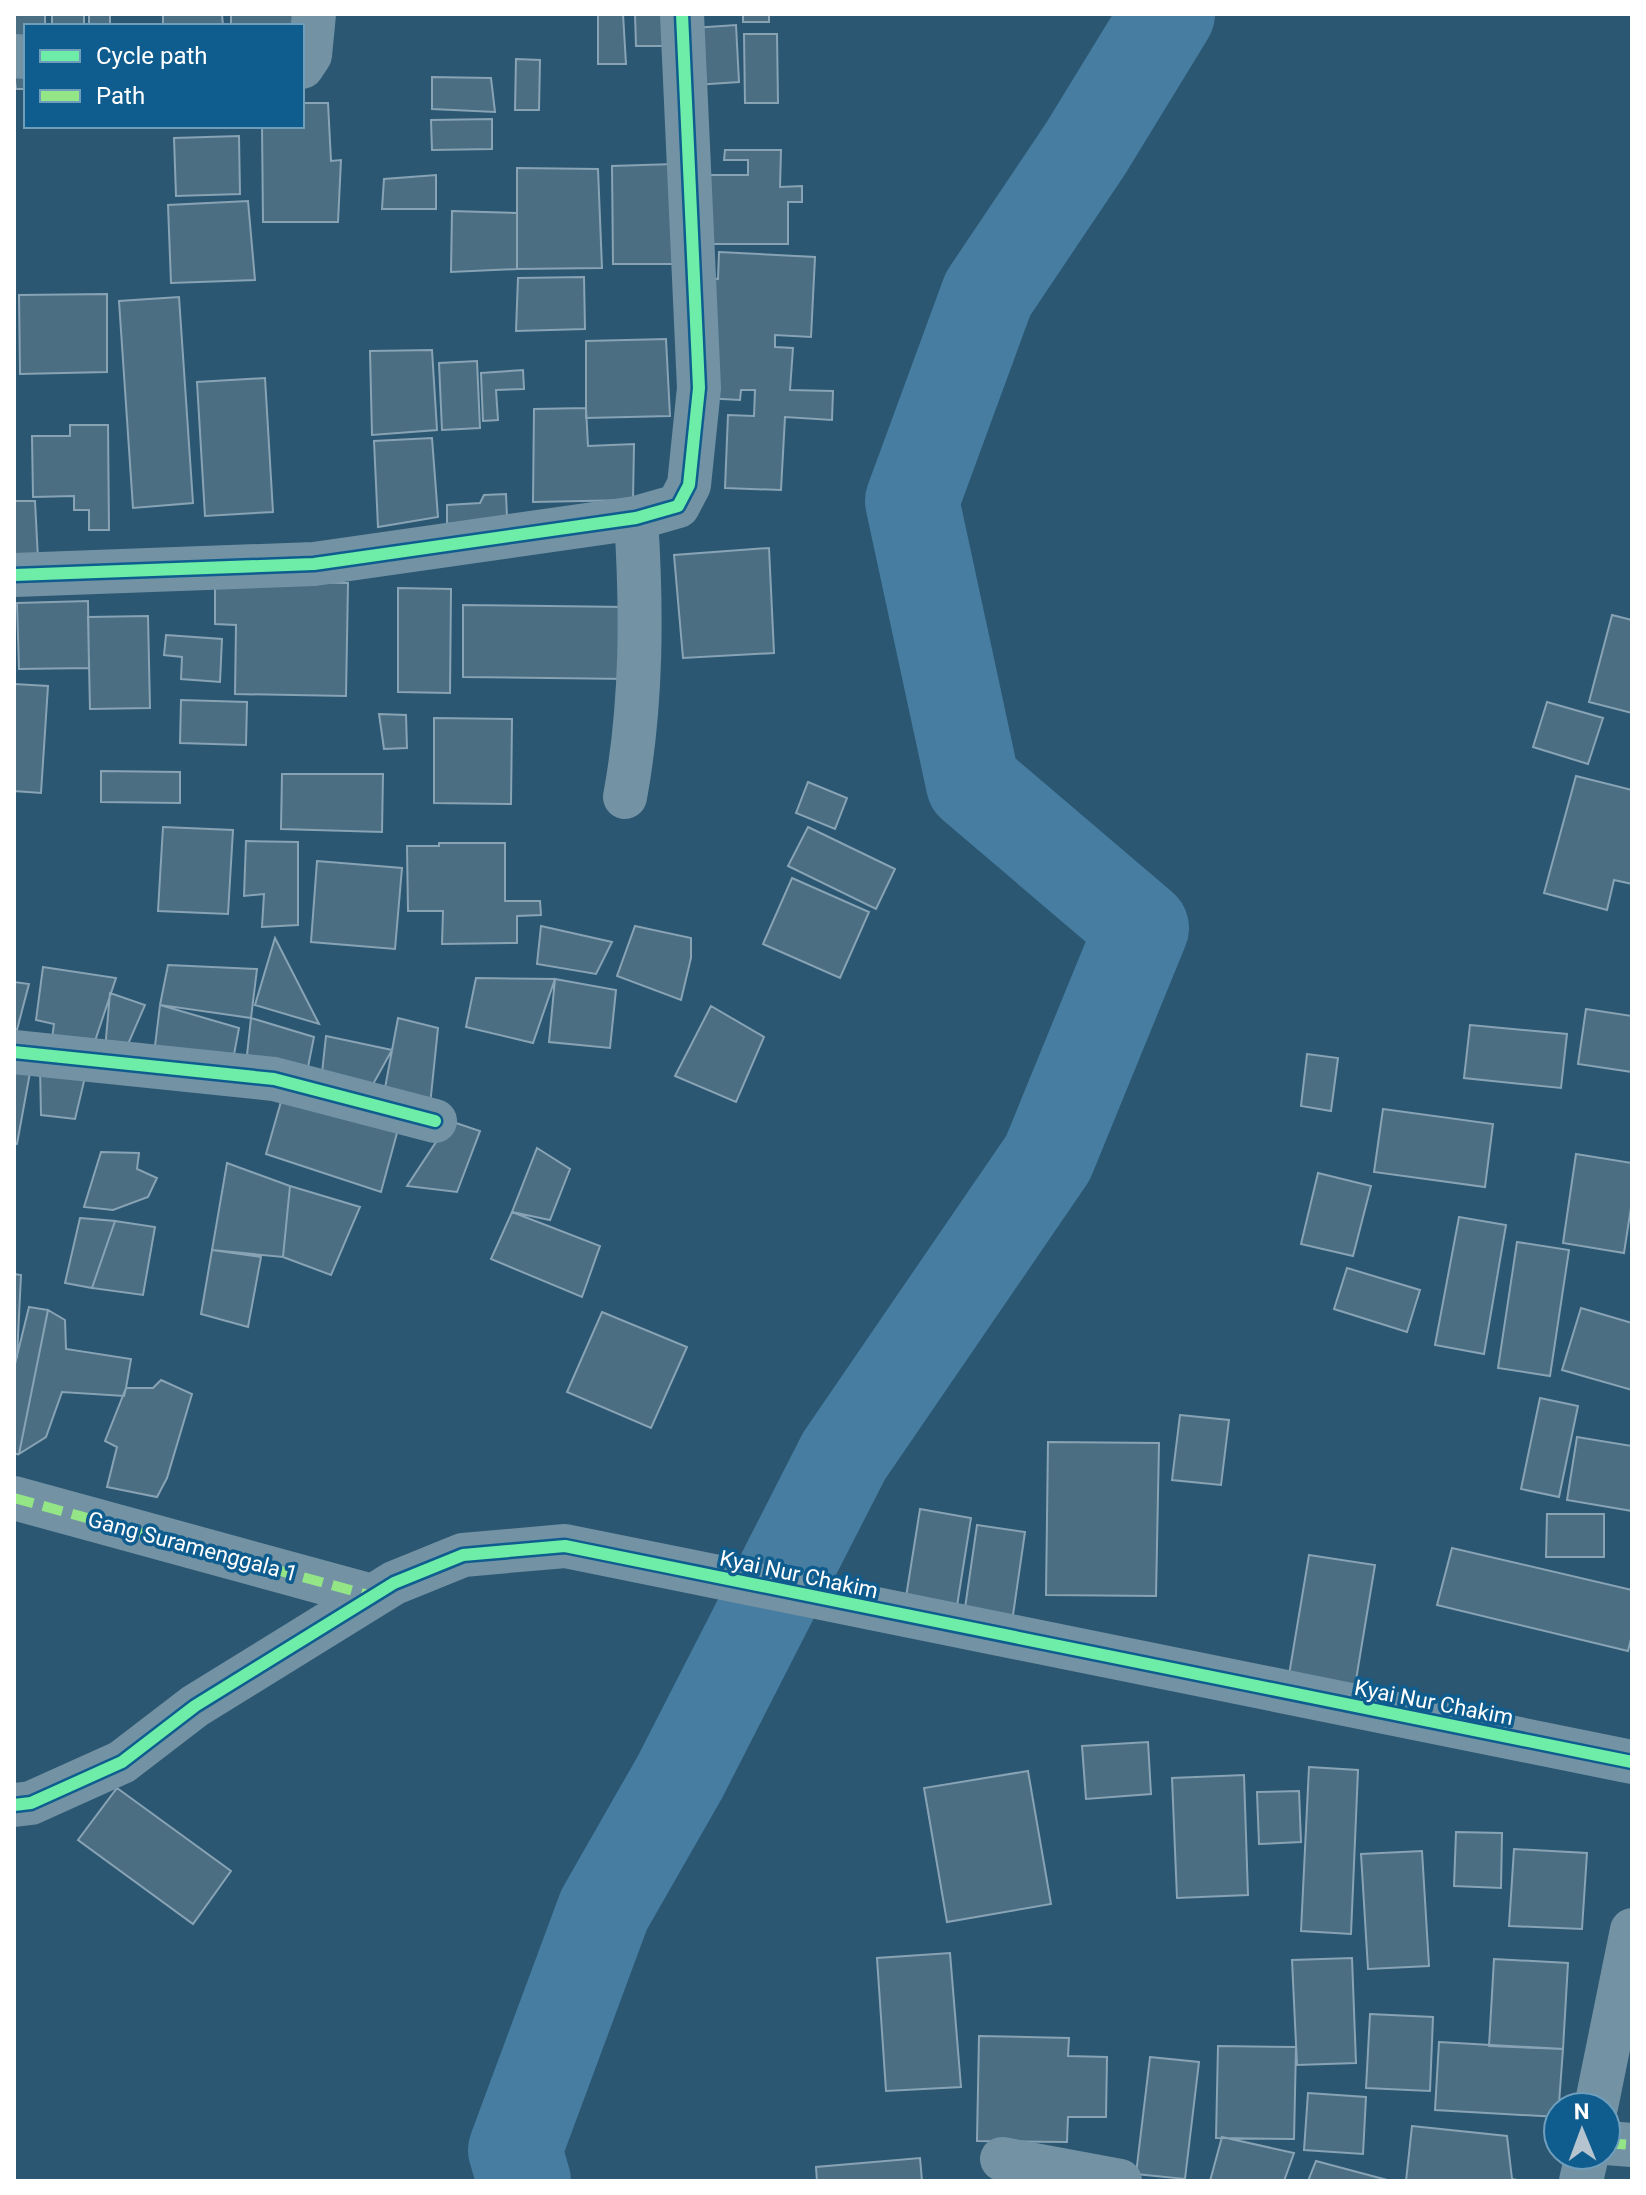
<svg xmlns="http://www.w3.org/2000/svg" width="1646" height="2195" viewBox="0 0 1646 2195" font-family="Roboto,sans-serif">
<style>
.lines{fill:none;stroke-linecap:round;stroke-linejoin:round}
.river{stroke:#467da0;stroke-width:94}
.building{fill:#4b6e83;stroke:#88a3b4;stroke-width:2}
.minor{stroke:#7393a5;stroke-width:44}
.quiet{stroke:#94e586;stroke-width:10;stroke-dasharray:20 10;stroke-linecap:butt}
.cycleway-casing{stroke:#0f5d8f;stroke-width:17}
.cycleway{stroke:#6deda7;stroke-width:12}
.labels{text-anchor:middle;stroke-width:7;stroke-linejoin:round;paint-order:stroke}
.street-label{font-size:22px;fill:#fff;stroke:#0f5d8f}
</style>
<rect width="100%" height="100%" fill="#2c5772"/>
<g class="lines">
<path class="river" d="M524,2181L515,2150L604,1910L680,1777L844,1456L1048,1158L1142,928L973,784L912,501L988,294L1086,148L1168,14"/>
</g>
<path class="building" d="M14,14H45V26H26V44H14Z
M52,14H84V26H52Z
M89,14H110V26H89Z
M163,14H222L223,26H163Z
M231,14H300L301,26H231Z
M598,14H623L626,64H598Z
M635,14H669L670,46H636Z
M743,14H769V22H743Z
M736,25L739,82L695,85L693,28Z
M744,34H777L778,103H745Z
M516,59L540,60L539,110H515Z
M26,69V89H16L14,75Z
M432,77L491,78L495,112L432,109Z
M302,103H328L331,161L341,160L338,222H263L262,126H302Z
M492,119V149L432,150L431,120Z
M239,136L240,194L176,196L174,138Z
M725,150H781L780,187L802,186V202H788V244H702V175H748V160H724Z
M674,164L683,264H613L612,166Z
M517,168L598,169L602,268L517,269Z
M436,175V209H382L384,179Z
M248,201L255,280L171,283L168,205Z
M452,211L517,213V269L451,272Z
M719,252L815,257L811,337L775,335V347L793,348L790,390L833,391L832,420L785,417L781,490L725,488L728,415L754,416L755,390H741L740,400L704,398L710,278L718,279Z
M584,277L585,329L516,331L518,278Z
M107,294V372L20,374L19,295Z
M179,297L193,503L133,508L119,301Z
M666,339L670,416L586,418V341Z
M432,350L437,430L372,435L370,351Z
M477,361L480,428L442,430L439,363Z
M523,370L524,389L496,390L498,420L483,421L481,373Z
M265,378L273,512L205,516L197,382Z
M586,408L588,446L634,444L633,500L533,502L534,409Z
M70,425H108L109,530H89V510H74V496L33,497L32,436H70Z
M432,438L438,517L378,527L374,441Z
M506,494L507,517L447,524V505L480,503L484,495Z
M14,501H35L38,559L14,560Z
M769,548L774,653L683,658L674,555Z
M215,581L348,583L346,696L235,694L236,625L215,624Z
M398,588L451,589L450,693L398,692Z
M88,601L89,668L19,669L17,603Z
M463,605L628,607V679L463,677Z
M1612,615L1632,620V713L1589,702Z
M148,616L150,708L90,709L88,617Z
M166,635L222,639L220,682L181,679L182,657L164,655Z
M14,684L48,686L41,793L14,791Z
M181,700L247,702L246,745L180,743Z
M1547,702L1603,718L1588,764L1533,747Z
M379,714L406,715L407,748L384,749Z
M434,718L512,719L511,804L434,803Z
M101,771L180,772V803L101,802Z
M282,774H383L382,832L281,829Z
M1576,776L1632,790V884L1614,880L1607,910L1544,893Z
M808,782L847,798L835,829L796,813Z
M163,827L233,830L228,914L158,911Z
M808,827L895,869L876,909L788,866Z
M246,841L298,842V925L262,927L264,894L244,896Z
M439,843H505V901H540L541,915L517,916V943L442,944L443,911H408L407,846H439Z
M317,861L402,868L395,949L311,942Z
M792,878L869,912L840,978L763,944Z
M541,926L612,942L596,974L537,964Z
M635,926L691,938V958L681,1000L617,976Z
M275,938L319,1024L255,1005Z
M168,965L257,969L251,1018L160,1005Z
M43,967L116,978L94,1044L51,1046L54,1024L36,1020Z
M476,978L555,979L533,1043L466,1027Z
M555,979L616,990L610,1048L549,1042Z
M14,982L29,984L14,1041Z
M110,993L145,1005L125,1051L105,1050Z
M160,1005L239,1028L233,1060L154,1054Z
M711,1006L764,1037L736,1102L675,1076Z
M1586,1009L1632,1016V1072L1578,1064Z
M251,1018L314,1037L307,1072L247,1055Z
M398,1018L438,1028L430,1105L385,1088Z
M1470,1025L1567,1034L1561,1088L1464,1078Z
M326,1036L392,1050L372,1086L321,1082Z
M1307,1054L1338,1058L1331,1111L1301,1106Z
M14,1065L31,1067L17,1144L14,1143Z
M40,1066L85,1077L75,1119L41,1115Z
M286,1084L400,1122L381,1192L266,1154Z
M1383,1109L1493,1124L1485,1187L1374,1172Z
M450,1121L480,1131L457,1192L407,1186Z
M537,1148L570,1169L550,1220L512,1212Z
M101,1152L139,1153L137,1169L157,1178L148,1197L113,1210L84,1207Z
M1576,1154L1632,1163V1201L1624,1253L1563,1243Z
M227,1163L290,1186L283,1257L212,1250Z
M1318,1173L1371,1186L1353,1256L1301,1244Z
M290,1186L360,1207L331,1275L283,1257Z
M512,1212L600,1246L582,1297L491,1259Z
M1459,1217L1506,1225L1484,1354L1435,1345Z
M80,1218L115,1221L92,1288L65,1283Z
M115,1221L155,1227L143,1295L92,1288Z
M1517,1242L1569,1250L1550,1376L1498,1368Z
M212,1250L261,1257L248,1327L201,1314Z
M1347,1268L1420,1290L1407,1332L1334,1309Z
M14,1274L21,1275L17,1357L14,1356Z
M29,1307L48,1310L19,1454H14V1368Z
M1581,1308L1632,1323V1390L1562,1370Z
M48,1310L65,1320L66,1349L131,1359L126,1388L124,1396L62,1392L46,1437L19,1454Z
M602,1312L687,1347L651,1428L567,1392Z
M161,1380L192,1394L167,1478L157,1497L107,1487L117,1447L105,1441L126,1388H153Z
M1540,1398L1578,1406L1559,1497L1521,1489Z
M1180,1415L1229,1420L1221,1485L1172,1480Z
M1577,1437L1632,1446V1511L1567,1500Z
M1048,1442L1159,1443L1156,1596L1046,1595Z
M920,1509L971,1518L957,1606L906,1597Z
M1547,1514H1604V1557H1546Z
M977,1525L1025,1532L1012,1622L964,1615Z
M1452,1548L1632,1590V1635L1628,1651L1437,1605Z
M1309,1555L1375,1565L1354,1692L1288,1681Z
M1148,1742L1151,1794L1086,1799L1082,1746Z
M1309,1767L1358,1770L1351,1934L1301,1931Z
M1028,1771L1051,1904L947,1922L924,1788Z
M1244,1775L1248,1895L1177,1898L1172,1778Z
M117,1788L231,1871L193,1924L78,1840Z
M1299,1791L1301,1842L1259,1844L1257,1792Z
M1456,1832L1502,1833L1501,1888L1454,1886Z
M1514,1849L1587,1853L1582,1929L1509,1926Z
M1422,1851L1429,1966L1368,1969L1361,1854Z
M950,1953L961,2087L886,2091L877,1958Z
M1352,1958L1356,2063L1297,2065L1292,1960Z
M1494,1959L1568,1963L1563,2049L1489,2046Z
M1370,2014L1433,2017L1430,2091L1366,2088Z
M979,2036L1069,2038L1068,2056L1107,2057L1106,2117H1068L1067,2142L977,2141Z
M1439,2042L1563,2049L1558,2117L1435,2110Z
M1218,2046L1296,2047L1294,2139L1216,2138Z
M1150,2057L1199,2062L1185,2179L1136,2174Z
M1308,2093L1366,2097L1363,2154L1304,2150Z
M1412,2126L1507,2136L1512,2179L1522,2181H1406Z
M1222,2137L1294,2153L1284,2181H1210Z
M920,2158L922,2181H817L816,2167Z
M1316,2161L1391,2181H1308Z"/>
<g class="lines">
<path class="minor" d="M14,56L26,57
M302,67L310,55L314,14
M14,575L314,564L636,518L678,506L689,485L699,388L682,14
M625,797C642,705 642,611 636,518
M14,1052L274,1079L435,1121
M14,1498L372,1596
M14,1805L31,1803L122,1762L195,1706L394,1583L463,1555L565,1546L1632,1762
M1596,2107L1632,1930
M1606,2143L1632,2145
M1002,2159L1120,2181
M1581,2181L1587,2155"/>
<path class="quiet" d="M14,1498L372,1596
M1606,2143L1632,2145"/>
<defs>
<path id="cycleway" d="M14,575L314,564L636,518L678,506L689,485L699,388L682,14
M14,1052L274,1079L435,1121
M14,1805L31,1803L122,1762L195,1706L394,1583L463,1555L565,1546L1632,1762"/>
</defs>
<use href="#cycleway" class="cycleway-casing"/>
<use href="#cycleway" class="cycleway"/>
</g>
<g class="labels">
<g class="street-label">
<text transform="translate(193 1546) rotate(15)" y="8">Gang Suramenggala 1</text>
<text transform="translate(799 1574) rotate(12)" y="8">Kyai Nur Chakim</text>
<text transform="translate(1434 1702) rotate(11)" y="8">Kyai Nur Chakim</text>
</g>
</g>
<rect width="1646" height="2195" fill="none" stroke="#ffffff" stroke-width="32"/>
<rect x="24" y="24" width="280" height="104" fill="#0f5d8f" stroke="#6f9ebc" stroke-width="2"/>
<rect x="40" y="50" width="40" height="12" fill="#6deda7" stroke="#6f9ebc" stroke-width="2"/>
<text x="96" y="64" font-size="24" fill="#ffffff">Cycle path</text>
<rect x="40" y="90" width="40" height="12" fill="#94e586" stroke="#6f9ebc" stroke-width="2"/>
<text x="96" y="104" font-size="24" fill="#ffffff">Path</text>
<g transform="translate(1582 2131) rotate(359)"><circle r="38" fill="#0f5d8f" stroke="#6f9ebc" stroke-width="2"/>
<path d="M0-6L14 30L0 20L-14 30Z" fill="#b5c4ce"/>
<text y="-12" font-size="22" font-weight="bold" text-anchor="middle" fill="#ffffff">N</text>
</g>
</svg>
